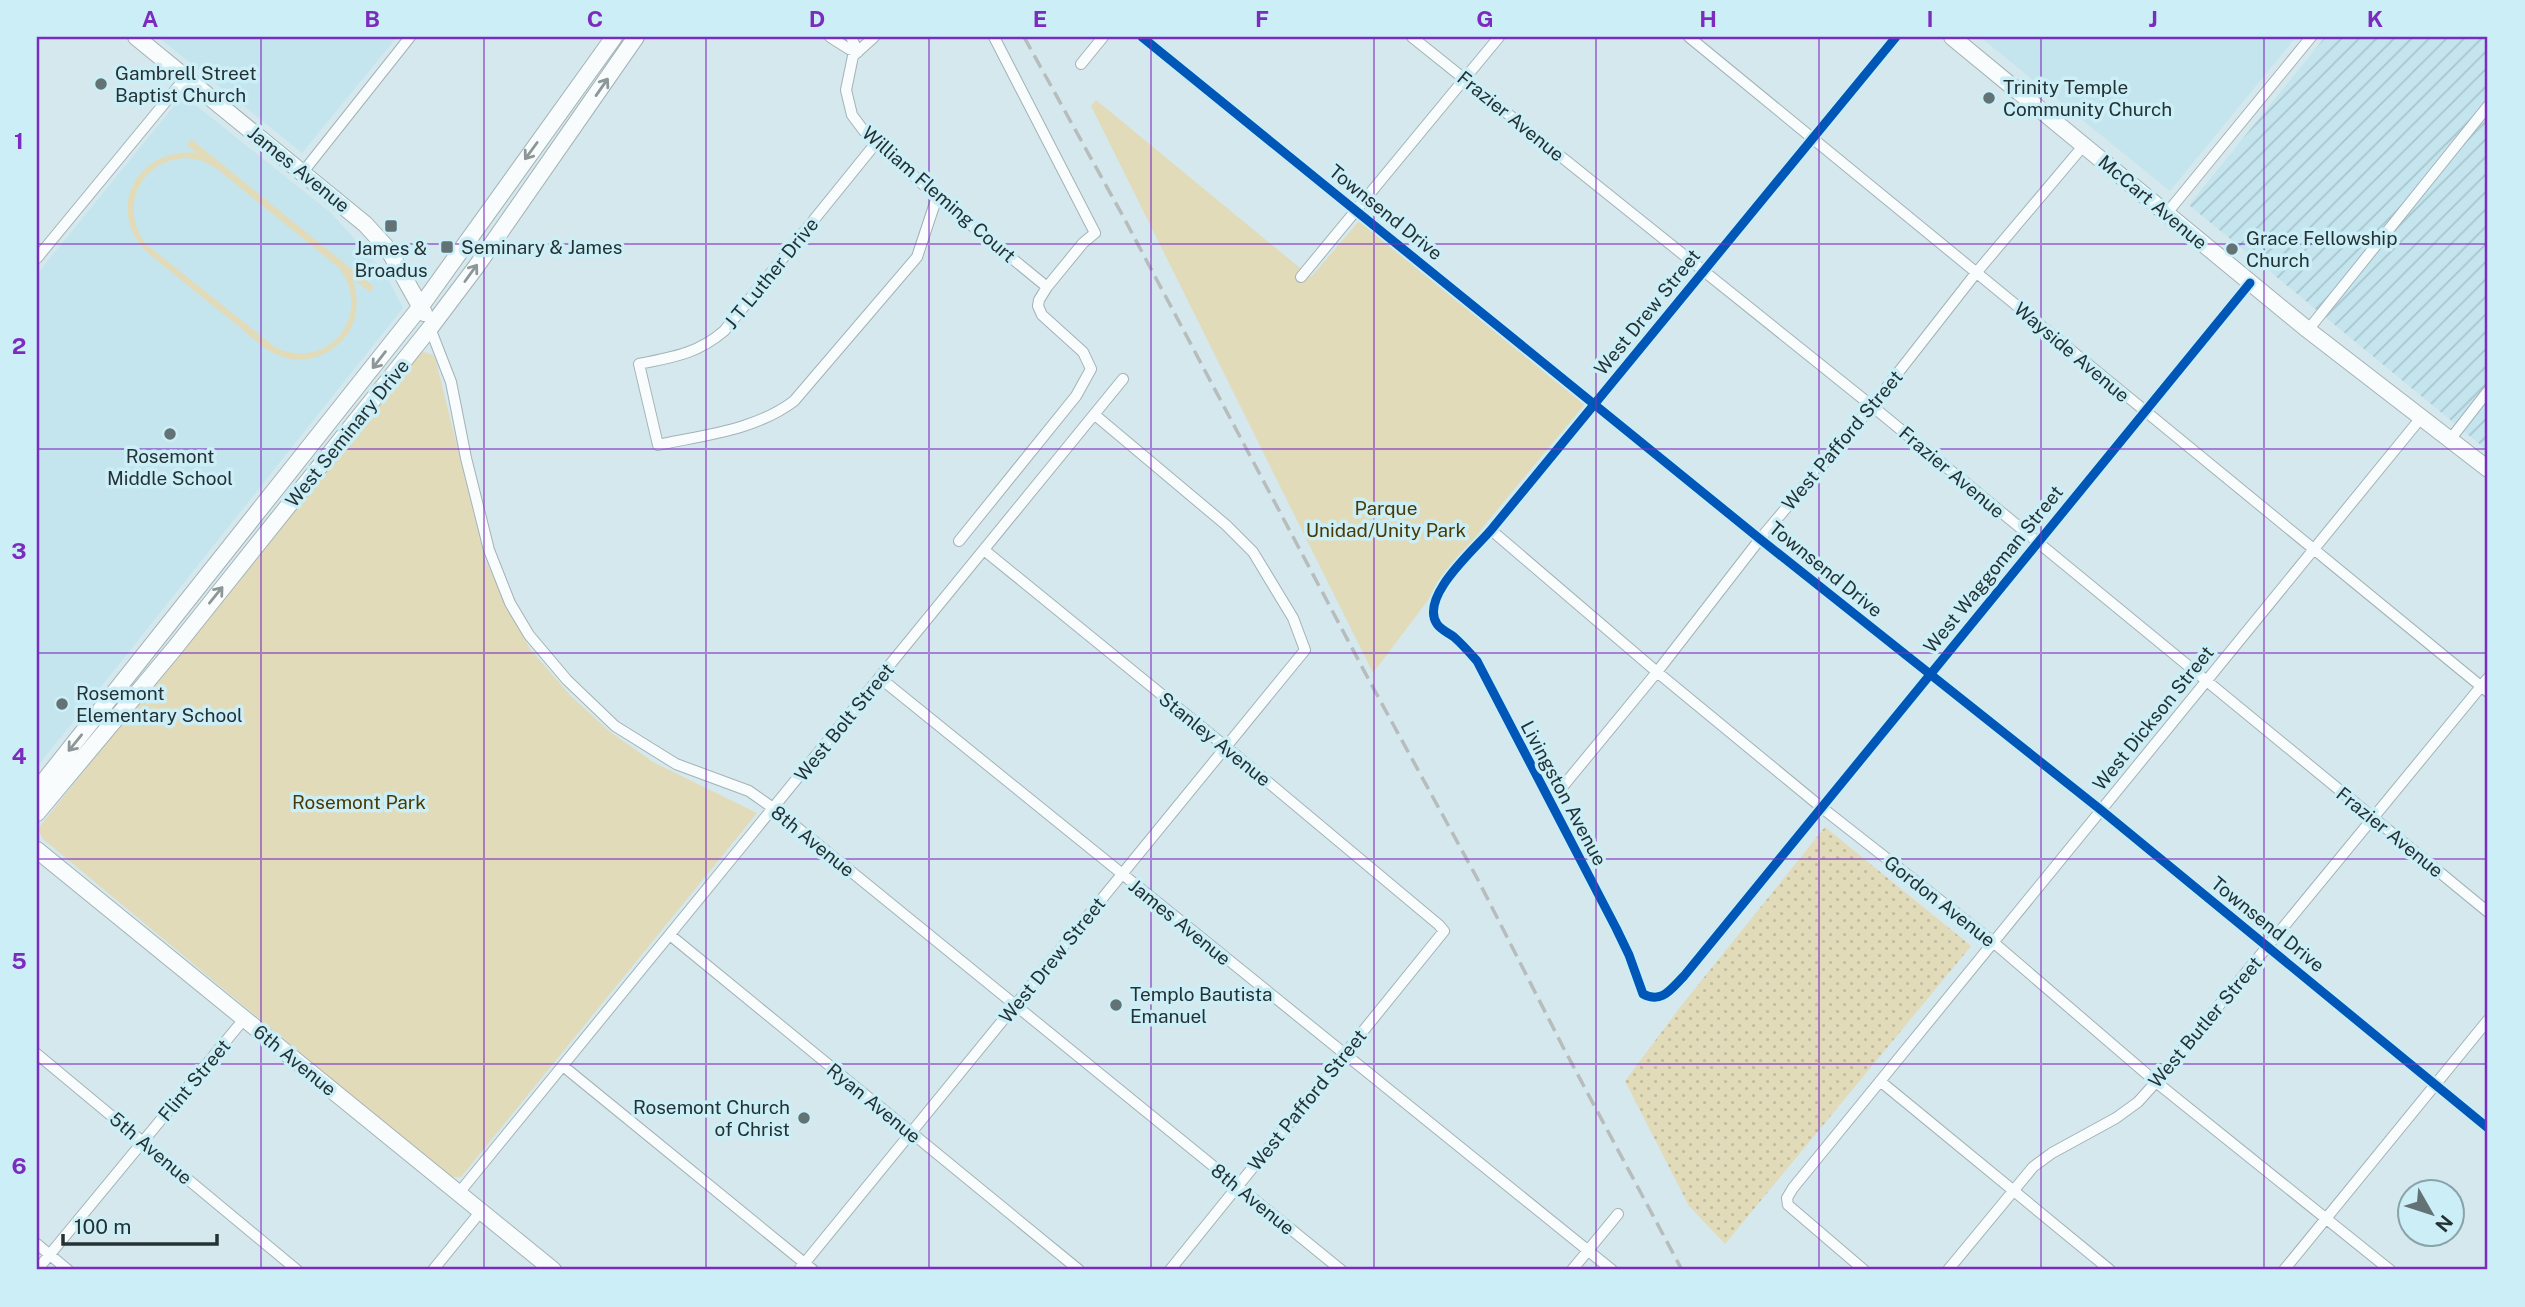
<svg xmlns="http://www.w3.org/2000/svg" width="2525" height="1307" viewBox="0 0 2525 1307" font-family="'Public Sans',sans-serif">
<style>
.built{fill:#c4e5ee}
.industrial{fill:url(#industrial-furrows)}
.grass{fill:url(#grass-dots)}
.park{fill:#e1dbba;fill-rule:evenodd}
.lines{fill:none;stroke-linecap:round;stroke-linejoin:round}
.street-casing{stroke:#a3b2b6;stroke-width:12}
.secondary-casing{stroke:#a3b2b6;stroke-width:18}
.street{stroke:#f9fcfc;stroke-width:10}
.secondary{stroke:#f9fcfc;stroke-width:16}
.rail{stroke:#b7bcbd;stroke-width:3.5;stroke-dasharray:14 7;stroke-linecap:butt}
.cycleway-casing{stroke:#cbeef7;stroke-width:13}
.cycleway{stroke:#0057b8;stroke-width:9}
.oneway{stroke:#8e9798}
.grid{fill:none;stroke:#7b2cbf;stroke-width:2;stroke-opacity:0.55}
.poi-dot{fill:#627275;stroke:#cbeef7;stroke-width:2.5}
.labels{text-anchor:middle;stroke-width:7;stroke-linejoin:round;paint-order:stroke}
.poi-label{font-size:19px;fill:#243235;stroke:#cbeef7;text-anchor:start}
.street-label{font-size:19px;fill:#243235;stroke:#cbeef7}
.park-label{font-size:19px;fill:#4a3901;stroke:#cbeef7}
.neatline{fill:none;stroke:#7b2cbf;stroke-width:2.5}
.grid-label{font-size:23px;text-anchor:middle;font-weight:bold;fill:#7b2cbf}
</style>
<defs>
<pattern id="industrial-furrows" width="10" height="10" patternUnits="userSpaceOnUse" patternTransform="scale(1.75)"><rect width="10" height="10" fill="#c4e5ee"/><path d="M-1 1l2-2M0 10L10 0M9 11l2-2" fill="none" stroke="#a8c5cd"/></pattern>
<pattern id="grass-dots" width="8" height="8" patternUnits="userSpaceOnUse" patternTransform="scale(1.75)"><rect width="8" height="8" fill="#e1dbba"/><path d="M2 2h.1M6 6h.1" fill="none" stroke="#c1bca0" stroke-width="1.8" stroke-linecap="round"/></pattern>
</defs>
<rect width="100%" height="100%" fill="#d5e8ed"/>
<path class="built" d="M158,37H397L302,153Z
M1980,37H2296L2170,191Z
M183,95L331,213L384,271L403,308L37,767V274Z"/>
<path class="industrial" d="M2325,37H2488V451L2189,205Z"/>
<path class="grass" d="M1825,827L1971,946L1725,1244L1689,1206L1625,1081L1681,1006Z"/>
<path class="park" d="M1096,100L1311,277L1360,220L1585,404L1487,522L1373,673L1091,106Z
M191,139L374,287L370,292L353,279C360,302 358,326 340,343C324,358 300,364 280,356C264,350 250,336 237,325C207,301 178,278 149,254C103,212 136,147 196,153L187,145ZM187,158L203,161L217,169L339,268C374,315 328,373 275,347L146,244C118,207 141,159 187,158Z
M424,352L433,355L436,361L485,560L530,649L570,695L609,731L653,762L757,813L461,1177H450L43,839L39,832L40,826L419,353Z"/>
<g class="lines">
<defs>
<path id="street" d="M830,37L849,49L858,52
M851,37L858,52
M874,37L853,56L846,90L852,115L864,131L937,197L1047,287
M1142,37L1760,539L2101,810L2488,1128
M1412,37L1872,406L2488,912
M1689,37L2488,692
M1896,37L1491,530C1474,550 1419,597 1437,624C1441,630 1449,633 1454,637C1463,645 1470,653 1477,661L1616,928L1629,955L1643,994C1662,1004 1671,989 1684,976L2250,283
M1081,64L1103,37
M876,143L724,331C697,354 673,357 639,364L658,445C704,435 756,430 794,401L917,257L937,197
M303,172L410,37
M2167,213L2311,37
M37,258L186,77
M1301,277L1499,37
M430,328L451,382L466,458L489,550L510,603L529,635L567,680L615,726L676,764L749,791L773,808L1341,1270
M2308,330L2488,106
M2449,441L2488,391
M1491,530L1657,672L1821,807L1993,942L2156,1082L2390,1270
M959,541L1076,396L1091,369L1083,352L1042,315L1038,306L1039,300L1047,287L1083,243L1095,233L994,37
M984,550L1226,747L1439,925L1444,931L1170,1270
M880,678L1612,1270
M1550,802L1657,672L1760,539L1872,406L1976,273L2084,145
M670,935L1079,1270
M37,1054L297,1270
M563,1066L813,1270
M1880,1081L2110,1270
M458,1194L1123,379
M37,1244L68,1270
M37,1270L244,1019
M433,1270L481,1211
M799,1270L1305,650L1293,618L1253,552L1226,525L1095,415
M1572,1270L1618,1214
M1864,1270L1788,1205L1787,1198L1793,1188L2420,419
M1948,1270L2033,1167L2052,1153L2116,1118L2138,1102L2156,1082L2488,678
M2284,1270L2488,1020"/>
<path id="secondary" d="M136,37L365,224L388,249L424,313
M1952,37L2308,330L2488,469
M37,790L421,306L614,37
M37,813L174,649L430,328L476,267L636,37
M37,850L553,1270"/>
</defs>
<use href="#street" class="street-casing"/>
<use href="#secondary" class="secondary-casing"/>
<use href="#street" class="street"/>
<use href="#secondary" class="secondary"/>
<path class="rail" d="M1024,37L1124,218L1370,682L1477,878L1563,1047L1682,1270"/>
<defs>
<path id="cycleway" d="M1142,37L1760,539L2101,810L2488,1128
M1896,37L1491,530C1474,550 1419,597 1437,624C1441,630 1449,633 1454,637C1463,645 1470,653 1477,661L1616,928L1629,955L1643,994C1662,1004 1671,989 1684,976L2250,283"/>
</defs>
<use href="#cycleway" class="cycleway-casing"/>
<use href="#cycleway" class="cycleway"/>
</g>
<defs><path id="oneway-shaft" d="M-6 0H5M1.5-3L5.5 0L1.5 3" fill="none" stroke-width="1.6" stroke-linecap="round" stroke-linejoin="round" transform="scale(1.75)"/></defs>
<g class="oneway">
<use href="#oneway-shaft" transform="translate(602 87) rotate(-55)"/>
<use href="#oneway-shaft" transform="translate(531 151) rotate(126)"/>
<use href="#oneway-shaft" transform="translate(471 273) rotate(-54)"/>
<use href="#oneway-shaft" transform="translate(379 360) rotate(128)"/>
<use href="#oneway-shaft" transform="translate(216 595) rotate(-51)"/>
<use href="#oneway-shaft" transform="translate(75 743) rotate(129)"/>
</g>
<path class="grid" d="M261,37V1270M484,37V1270M706,37V1270M929,37V1270M1151,37V1270M1374,37V1270M1596,37V1270M1819,37V1270M2041,37V1270M2264,37V1270M37,244H2488M37,449H2488M37,653H2488M37,859H2488M37,1064H2488"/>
<g class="poi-dot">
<circle cx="101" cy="84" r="7"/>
<circle cx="1989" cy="98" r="7"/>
<rect x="384" y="219" width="14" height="14" rx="3.5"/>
<rect x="440" y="240" width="14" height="14" rx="3.5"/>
<circle cx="2232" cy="249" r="7"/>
<circle cx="170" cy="434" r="7"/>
<circle cx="62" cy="704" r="7"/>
<circle cx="1116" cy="1005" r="7"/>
<circle cx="804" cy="1118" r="7"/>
</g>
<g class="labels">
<g class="poi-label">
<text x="115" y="80">Gambrell Street<tspan x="115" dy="22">Baptist Church</tspan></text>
<text x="2003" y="94">Trinity Temple<tspan x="2003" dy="22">Community Church</tspan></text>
<text x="2246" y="245">Grace Fellowship<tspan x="2246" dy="22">Church</tspan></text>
<text x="461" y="254">Seminary &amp; James</text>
<text x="391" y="255" text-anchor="middle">James &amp;<tspan x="391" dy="22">Broadus</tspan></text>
<text x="170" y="463" text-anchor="middle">Rosemont<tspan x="170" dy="22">Middle School</tspan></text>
<text x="76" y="700">Rosemont<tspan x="76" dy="22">Elementary School</tspan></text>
<text x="1130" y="1001">Templo Bautista<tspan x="1130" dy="22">Emanuel</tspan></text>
<text x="790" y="1114" text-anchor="end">Rosemont Church<tspan x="790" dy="22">of Christ</tspan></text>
</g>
<g class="street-label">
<text transform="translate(1511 116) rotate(39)" y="7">Frazier Avenue</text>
<text transform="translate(299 169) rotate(39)" y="7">James Avenue</text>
<text transform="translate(939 194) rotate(41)" y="7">William Fleming Court</text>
<text transform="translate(2153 202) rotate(40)" y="7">McCart Avenue</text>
<text transform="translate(1386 212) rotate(39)" y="7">Townsend Drive</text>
<text transform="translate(771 273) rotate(-51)" y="7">J T Luther Drive</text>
<text transform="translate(1647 312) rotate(-51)" y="7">West Drew Street</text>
<text transform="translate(2072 352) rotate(40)" y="7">Wayside Avenue</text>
<text transform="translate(347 433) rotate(-51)" y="7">West Seminary Drive</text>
<text transform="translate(1842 440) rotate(-50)" y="7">West Pafford Street</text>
<text transform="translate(1952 472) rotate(40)" y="7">Frazier Avenue</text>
<text transform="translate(1826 569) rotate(39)" y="7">Townsend Drive</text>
<text transform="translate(1993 569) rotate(-51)" y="7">West Waggoman Street</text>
<text transform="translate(2153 718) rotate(-51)" y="7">West Dickson Street</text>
<text transform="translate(844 722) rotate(-51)" y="7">West Bolt Street</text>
<text transform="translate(1215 739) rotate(39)" y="7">Stanley Avenue</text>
<text transform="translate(1564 793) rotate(62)" y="7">Livingston Avenue</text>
<text transform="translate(2390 832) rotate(39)" y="7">Frazier Avenue</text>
<text transform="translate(813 841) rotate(39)" y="7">8th Avenue</text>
<text transform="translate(1940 901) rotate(38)" y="7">Gordon Avenue</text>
<text transform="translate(1180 922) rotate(39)" y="7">James Avenue</text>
<text transform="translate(2268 924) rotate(39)" y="7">Townsend Drive</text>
<text transform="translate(1052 960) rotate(-51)" y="7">West Drew Street</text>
<text transform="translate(2205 1022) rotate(-50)" y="7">West Butler Street</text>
<text transform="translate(295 1060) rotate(39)" y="7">6th Avenue</text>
<text transform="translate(194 1080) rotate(-50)" y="7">Flint Street</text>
<text transform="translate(1307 1100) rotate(-51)" y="7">West Pafford Street</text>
<text transform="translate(874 1103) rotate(39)" y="7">Ryan Avenue</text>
<text transform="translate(151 1148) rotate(40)" y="7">5th Avenue</text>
<text transform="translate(1253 1199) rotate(39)" y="7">8th Avenue</text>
</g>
<g class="park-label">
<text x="1386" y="515">Parque<tspan x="1386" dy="22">Unidad/Unity Park</tspan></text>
<text x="359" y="809">Rosemont Park</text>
</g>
</g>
<rect width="2525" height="1307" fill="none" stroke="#cbeef7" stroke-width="77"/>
<g transform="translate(2431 1213) rotate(129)"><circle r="33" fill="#cbeef7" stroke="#88a3a9" stroke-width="2"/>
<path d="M0-5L12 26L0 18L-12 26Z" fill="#627275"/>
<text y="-10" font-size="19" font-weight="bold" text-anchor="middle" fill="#243235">N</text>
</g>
<path d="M63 1234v10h154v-10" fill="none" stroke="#243235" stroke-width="3.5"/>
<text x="74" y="1234" font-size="21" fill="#243235" stroke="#cbeef7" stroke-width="5" paint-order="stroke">100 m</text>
<rect x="38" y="38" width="2448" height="1230" class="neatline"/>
<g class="grid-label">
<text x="150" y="27">A</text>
<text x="372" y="27">B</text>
<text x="595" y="27">C</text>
<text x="817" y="27">D</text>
<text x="1040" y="27">E</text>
<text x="1262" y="27">F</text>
<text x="1485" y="27">G</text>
<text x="1708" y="27">H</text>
<text x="1930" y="27">I</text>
<text x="2153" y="27">J</text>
<text x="2375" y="27">K</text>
<text x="19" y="149">1</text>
<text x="19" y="354">2</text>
<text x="19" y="559">3</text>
<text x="19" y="764">4</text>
<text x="19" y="969">5</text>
<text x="19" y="1174">6</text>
</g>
</svg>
